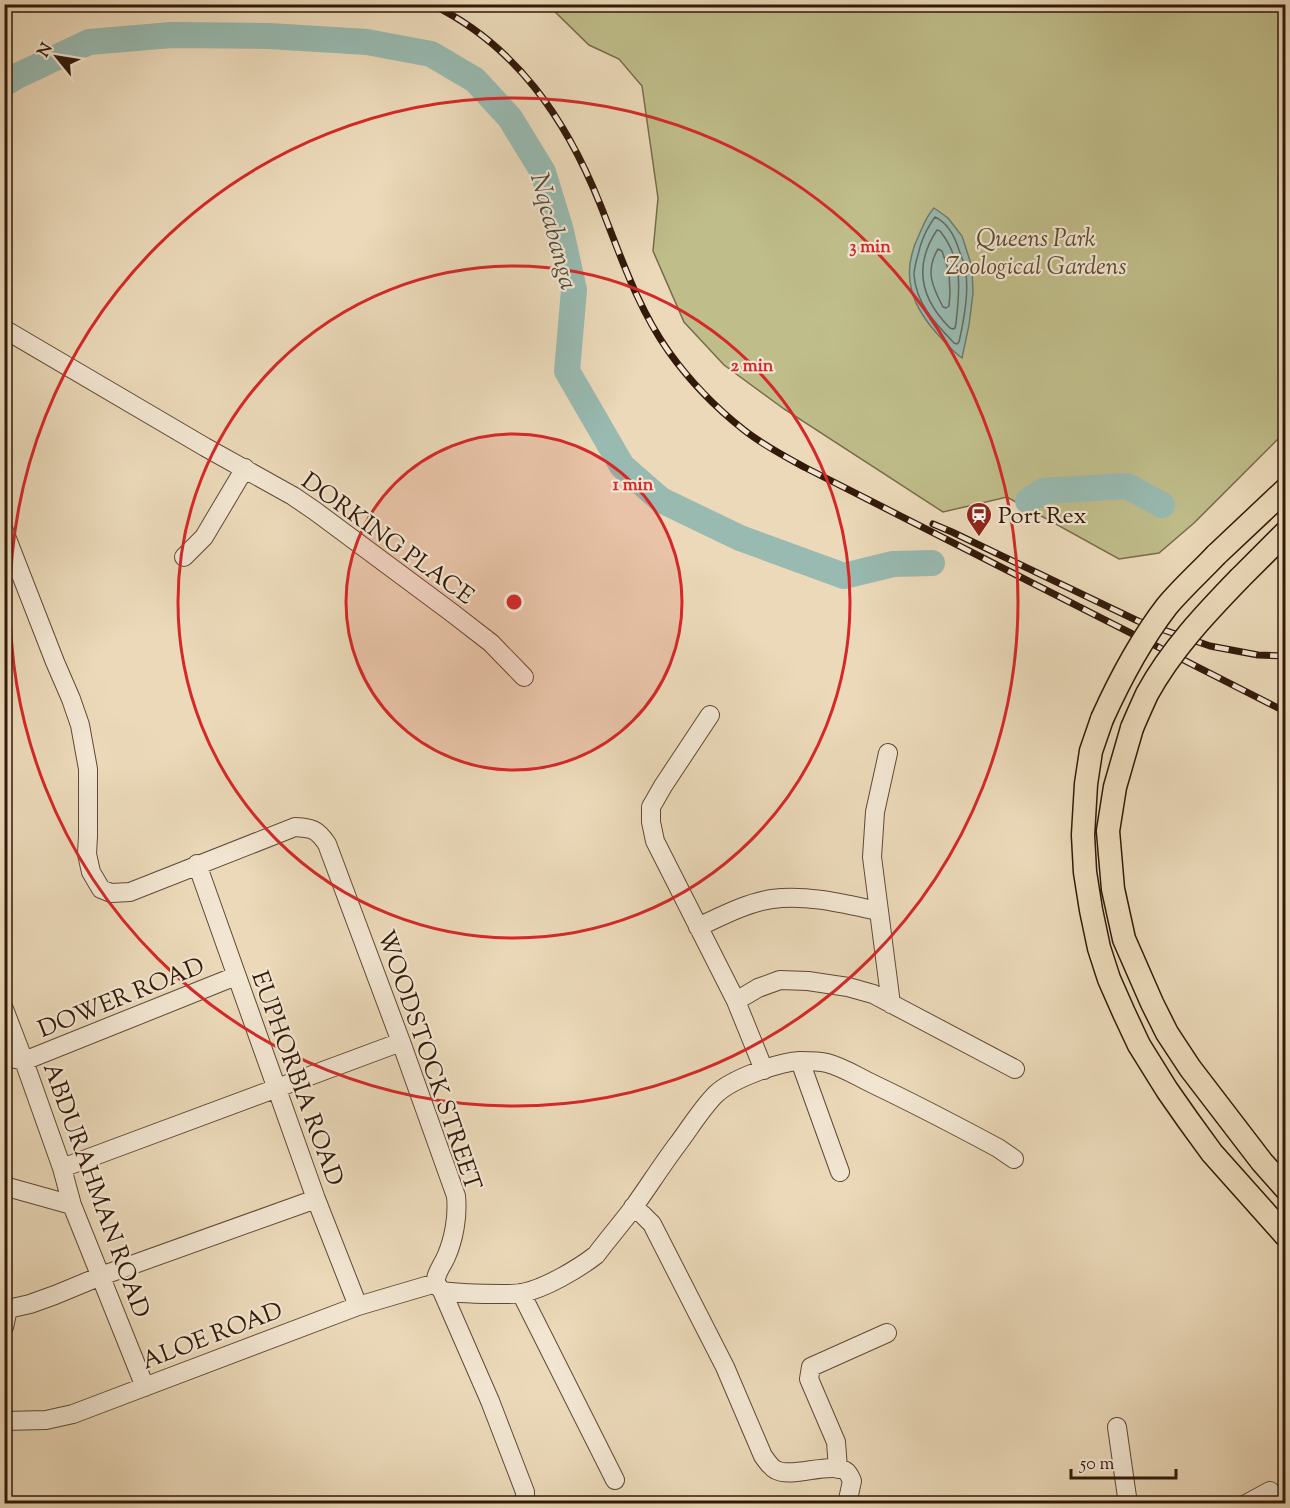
<svg xmlns="http://www.w3.org/2000/svg" width="1290" height="1508" viewBox="0 0 1290 1508" font-family="'Sorts Mill Goudy',serif">
<style>
.green{fill:#bfbd8a;stroke:#786b49;stroke-width:1.5}
.water{fill:#98bab1;stroke:#6f7a6d;stroke-width:1.5}
.lines{fill:none;stroke-linecap:round;stroke-linejoin:round}
.shore{stroke:#656a5c;stroke-width:1.5}
.river{stroke:#98bab1;stroke-width:26}
.minor-casing{stroke:#604934;stroke-width:20}
.major-casing{stroke:#321908;stroke-width:25}
.minor{stroke:#f2e6d2;stroke-width:18}
.major{stroke:#ebd9b9;stroke-width:22}
.rail-casing{stroke:#321908;stroke-width:7}
.rail{stroke:#f2e6d2;stroke-width:4.5;stroke-dasharray:14;stroke-linecap:butt}
.major-bridge-casing{stroke:#321908;stroke-width:25;stroke-linecap:butt}
.major-bridge{stroke:#ebd9b9;stroke-width:22}
.ring{fill:none;stroke:#d62828;stroke-width:3}
.labels{text-anchor:middle;stroke-width:4.5;stroke-linejoin:round;paint-order:stroke}
.park-label{font-size:24px;font-style:italic;fill:#5c4a2f;stroke:#f2e6d2}
.poi-label{font-size:24px;fill:#321908;stroke:#f2e6d2;text-anchor:start}
.street-label{font-size:24px;fill:#321908;stroke:#f2e6d2}
.water-label{font-size:26px;font-style:italic;fill:#51493b;stroke:#f2e6d2}
.centre{fill:#d62828;stroke:#f2e6d2;stroke-width:3}
.ring-label{font-size:18px;text-anchor:middle;font-weight:bold;fill:#d62828;stroke:#f2e6d2;stroke-width:4.5;stroke-linejoin:round;paint-order:stroke}
</style>
<rect width="100%" height="100%" fill="#ebd9b9"/>
<filter id="stains"><feTurbulence type="fractalNoise" baseFrequency=".00333" numOctaves="4"/><feColorMatrix values="0 0 0 0 .2 0 0 0 0 .09 0 0 0 0 .02 0 0 0 .5 -.17"/></filter>
<radialGradient id="worn" r=".72"><stop offset=".6" stop-color="#630" stop-opacity="0"/><stop offset="1" stop-color="#630" stop-opacity=".3"/></radialGradient>
<path class="green" d="M548,5H1285V432L1194,523L1159,553L1119,559L1007,497L943,512L784,409L724,365L684,322L653,251L658,198L642,86L619,59L589,45Z"/>
<path class="water" d="M934,208L948,218L962,236L972,267L973,293L969,325L962,358C954,352 948,346 942,339C912,308 899,276 919,235C923,226 927,215 934,208Z"/>
<g class="lines">
<path class="shore" d="M935,217C948,223 955,237 959,250C961,256 964,262 965,268C970,290 964,320 959,342L957,344L954,343C936,324 916,304 914,275C914,266 918,256 920,247C923,237 929,225 935,217Z
M937,230L940,231C963,260 960,289 956,323L955,328L953,329L950,328C921,299 913,266 937,230Z
M938,249L942,251L949,272L950,293L949,306L946,308L943,307C932,286 925,271 938,249Z"/>
<path class="river" d="M4,84L15,77L89,42L172,35L269,36L367,42L431,54L475,80L510,118L543,172L561,231L574,290L567,371L622,466L661,500L740,538L844,576L893,564L932,563
M1028,501L1043,491L1127,486L1162,505"/>
<defs>
<path id="minor" d="M4,329L205,447L293,496L315,511L451,612L491,643L524,677
M4,531L55,662L71,699L80,725L88,769V836L87,854L91,872L101,889L111,893L130,892L295,827C312,828 317,829 327,844L401,1042L456,1196C458,1216 454,1239 446,1257C443,1264 437,1271 436,1279C435,1284 439,1287 442,1291L490,1401L525,1492V1504
M184,557L204,537L245,468
M710,715L663,786L651,807V822L655,841L736,1001L764,1070
M888,753L875,812L872,857L891,1004
M197,864L316,1199L358,1306
M698,927C722,916 746,903 772,899C807,894 845,904 878,911
M736,1001L758,988L780,980L808,981L848,987L873,994L1015,1069
M4,1009L24,1061L62,1168L72,1205L145,1387
M4,1056L24,1061L236,976
M800,1061L840,1172
M62,1168L401,1042
M4,1186L72,1205
M633,1207L643,1215L652,1224L725,1367L763,1456C767,1461 770,1467 776,1470C793,1479 833,1460 847,1472C848,1473 852,1480 852,1481L847,1504
M442,1291C462,1294 482,1294 503,1294C509,1294 516,1294 522,1293C544,1289 578,1269 596,1255C608,1239 621,1224 633,1208C648,1187 662,1165 677,1145C690,1128 701,1109 716,1094C732,1079 778,1062 800,1061C808,1061 819,1061 827,1063C843,1067 858,1077 873,1084C915,1104 957,1126 998,1148L1014,1159
M521,1293L615,1480
M4,1308L8,1309L30,1304L55,1295L101,1276L316,1199
M4,1327L8,1309
M4,1421L46,1420L73,1414L358,1306L436,1283
M1117,1427L1128,1504
M838,1469L836,1442L809,1379L811,1367L887,1333
M1246,1504L1270,1491"/>
<path id="major" d="M1216,555L1286,489
M1240,578L1286,532
M1102,719L1091,751L1086,784L1083,835L1085,872L1091,910L1099,948L1109,979L1124,1013L1139,1045L1167,1090L1188,1120L1212,1153L1286,1236
M1132,728L1115,787L1108,831L1113,889L1124,939L1152,1003L1167,1033L1190,1068L1262,1162L1286,1189"/>
</defs>
<use href="#minor" class="minor-casing"/>
<use href="#major" class="major-casing"/>
<use href="#minor" class="minor"/>
<use href="#major" class="major"/>
<defs>
<path id="rail" d="M431,4C516,45 566,119 600,204C620,254 637,307 669,352C689,380 716,408 744,430C763,445 784,456 806,468L1286,712
M933,524L952,532L1138,621L1210,646L1258,655L1286,656"/>
</defs>
<use href="#rail" class="rail-casing"/>
<use href="#rail" class="rail"/>
<defs>
<path id="major-bridge" d="M1102,719C1120,679 1140,641 1167,606C1182,588 1200,572 1216,555
M1132,728C1137,716 1142,705 1147,694C1171,650 1206,613 1240,578"/>
</defs>
<use href="#major-bridge" class="major-bridge-casing"/>
<use href="#major-bridge" class="major-bridge"/>
</g>
<circle cx="514" cy="602" r="168" fill="#d62828" fill-opacity=".12"/>
<g class="ring">
<circle cx="514" cy="602" r="168"/>
<circle cx="514" cy="602" r="336"/>
<circle cx="514" cy="602" r="504"/>
</g>
<defs>
<symbol id="station-pin" viewBox="-11 -11 22 30"><path d="M0 17L-7.5 6A9.5 9.5 0 1 1 7.5 6Z" fill="#8f2418" stroke="#f2e6d2"/><path d="M-3-6H3Q5-6 5-4V2Q5 4 3 4L4.5 6H3L1.5 4h-3L-3 6H-4.5L-3 4Q-5 4-5 2V-4Q-5-6-3-6ZM-3.5-4v3h7v-3ZM-3.5 1v1.5H-2V1ZM2 1v1.5H3.5V1Z" fill="#fff"/></symbol>
</defs>
<g fill-rule="evenodd">
<use href="#station-pin" x="964" y="500" width="30" height="40"/>
</g>
<g class="labels">
<g class="park-label">
<text x="1036" y="246">Queens Park<tspan x="1036" dy="28">Zoological Gardens</tspan></text>
</g>
<g class="poi-label">
<text x="998" y="523">Port Rex</text>
</g>
<g class="street-label">
<text transform="translate(388 538) rotate(36)" y="8">DORKING PLACE</text>
<text transform="translate(121 997) rotate(-22)" y="8">DOWER ROAD</text>
<text transform="translate(430 1060) rotate(71)" y="8">WOODSTOCK STREET</text>
<text transform="translate(298 1078) rotate(70)" y="8">EUPHORBIA ROAD</text>
<text transform="translate(97 1190) rotate(70)" y="8">ABDURAHMAN ROAD</text>
<text transform="translate(212 1335) rotate(-21)" y="8">ALOE ROAD</text>
</g>
<g class="water-label">
<text transform="translate(555 231) rotate(75)" y="9">Nqcabanga</text>
</g>
</g>
<circle cx="514" cy="602" r="9" class="centre"/>
<g class="ring-label">
<text x="870" y="252">3 min</text>
<text x="752" y="371">2 min</text>
<text x="633" y="490">1 min</text>
</g>
<rect width="1290" height="1508" fill="none" stroke="#ebd9b9" stroke-width="24"/>
<rect x="6" y="6" width="1278" height="1496" fill="none" stroke="#321908" stroke-width="3"/>
<rect x="12" y="12" width="1266" height="1484" fill="none" stroke="#321908" stroke-width="1.5"/>
<g transform="translate(57 57) rotate(300)" stroke="#f2e6d2" stroke-width="4.5" paint-order="stroke">
<path d="M0-4.5L10 22L0 15L-10 22Z" fill="#321908"/>
<text y="-9" font-size="16" font-weight="bold" text-anchor="middle" fill="#321908">N</text>
</g>
<path d="M1071 1469v9h105v-9" fill="none" stroke="#321908" stroke-width="3"/>
<text x="1080" y="1469" font-size="18" fill="#321908" stroke="#f2e6d2" stroke-width="4.5" paint-order="stroke">50 m</text>
<rect width="100%" height="100%" filter="url(#stains)"/>
<rect width="100%" height="100%" fill="url(#worn)"/>
</svg>
